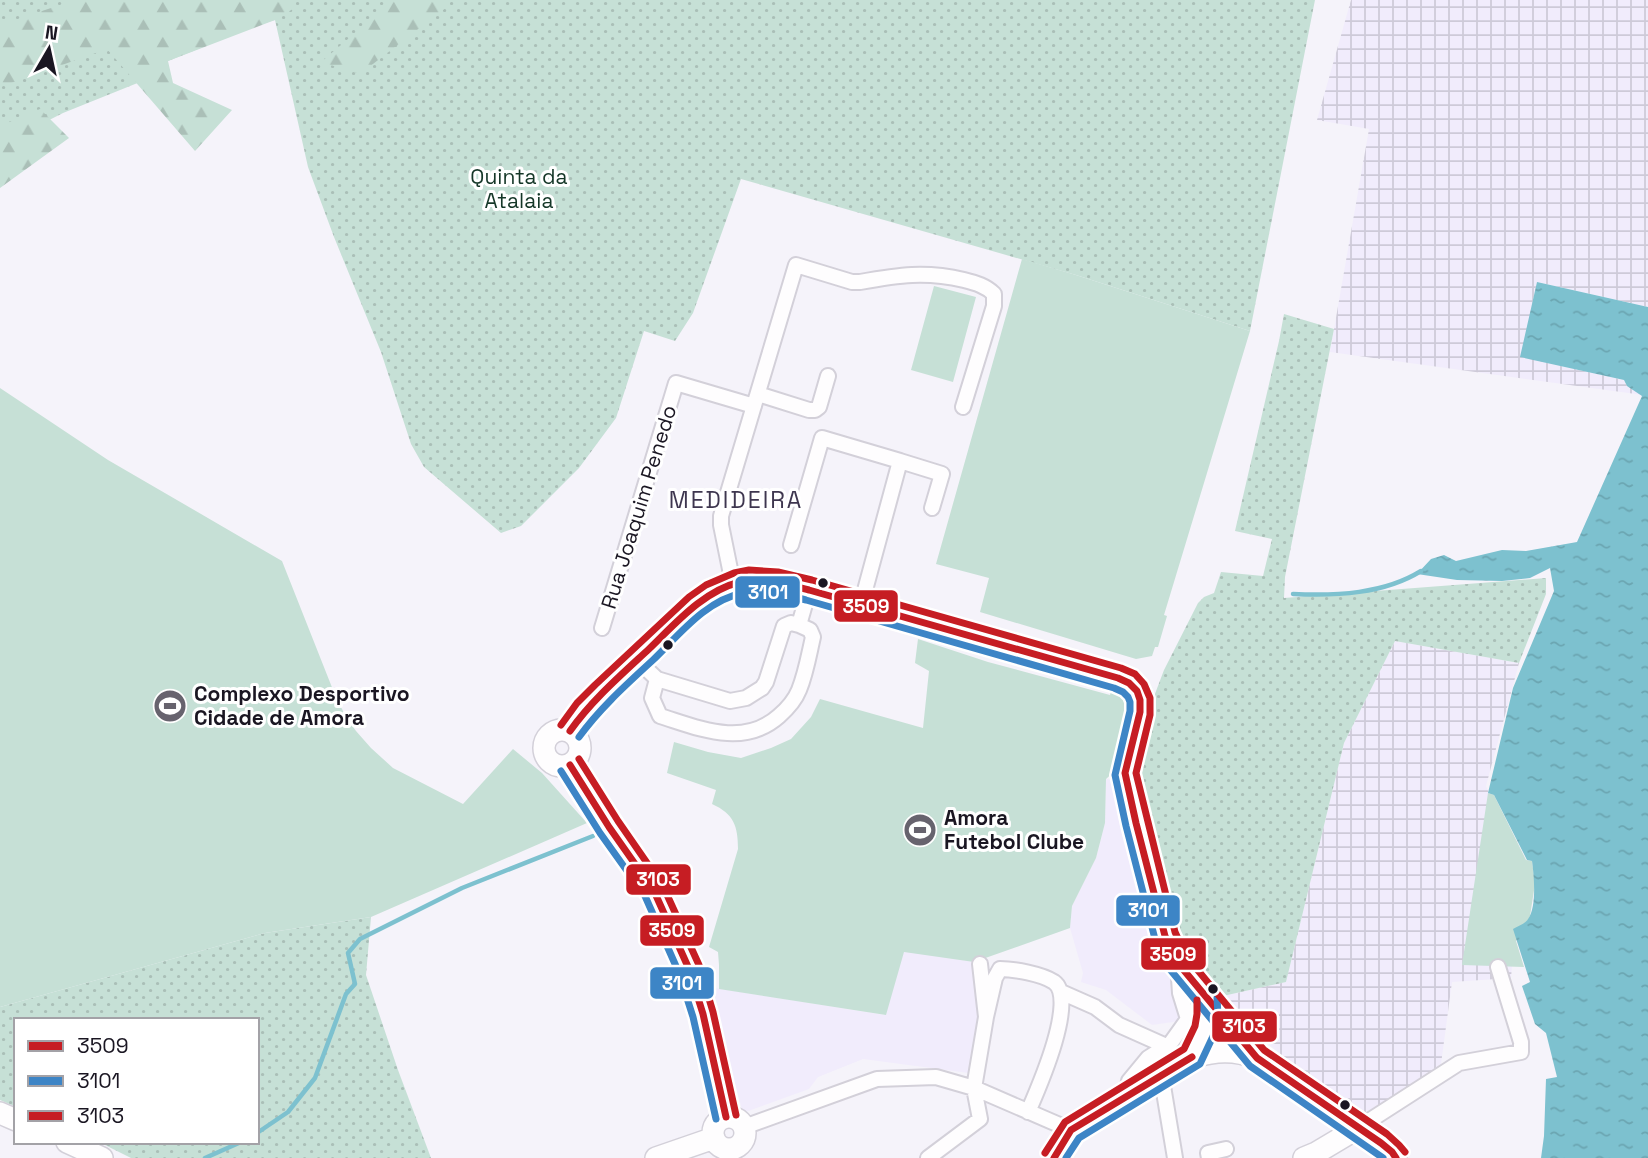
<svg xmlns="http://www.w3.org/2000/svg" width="1648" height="1158" viewBox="0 0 1648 1158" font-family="'Space Grotesk',sans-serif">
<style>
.industrial{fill:url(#industrial-grid)}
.built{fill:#f1ecfc}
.grass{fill:url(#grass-dots)}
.forest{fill:url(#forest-firs)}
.pitch{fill:#c6e0d6}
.water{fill:url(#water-ripples)}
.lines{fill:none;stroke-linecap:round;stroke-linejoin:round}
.stream{stroke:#7dc1cf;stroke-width:4.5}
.street-casing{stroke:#d3d0d9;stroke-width:18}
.secondary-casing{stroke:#d3d0d9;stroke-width:24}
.street{stroke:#fefdfe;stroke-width:14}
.secondary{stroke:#fefdfe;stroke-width:21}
.bus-1-casing{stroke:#fff;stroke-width:12}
.bus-2-casing{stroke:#fff;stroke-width:12}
.bus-3-casing{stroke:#fff;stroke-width:12}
.bus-1{stroke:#c61d23;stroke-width:7}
.bus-2{stroke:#3d85c6;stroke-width:7}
.bus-3{stroke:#c61d23;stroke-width:7}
.bus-dot{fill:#1a1622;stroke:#fff;stroke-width:2.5}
.labels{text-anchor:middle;stroke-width:6;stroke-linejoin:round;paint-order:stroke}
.park-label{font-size:21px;fill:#153728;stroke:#fff}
.street-label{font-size:21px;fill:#1a1622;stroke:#fff}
.poi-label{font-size:21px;font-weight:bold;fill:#1a1622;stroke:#fff;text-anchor:start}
.neighbourhood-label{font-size:23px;letter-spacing:2px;fill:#3e364f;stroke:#fff}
.line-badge{stroke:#fff;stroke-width:2.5}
.badge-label{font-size:19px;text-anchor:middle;font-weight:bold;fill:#fff}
</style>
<defs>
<pattern id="industrial-grid" width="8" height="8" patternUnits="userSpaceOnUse" patternTransform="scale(1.75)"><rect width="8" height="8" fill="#f1ecfc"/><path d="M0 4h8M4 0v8" fill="none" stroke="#cecad8"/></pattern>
<pattern id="grass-dots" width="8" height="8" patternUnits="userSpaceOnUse" patternTransform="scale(1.75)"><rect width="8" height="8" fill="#c6e0d6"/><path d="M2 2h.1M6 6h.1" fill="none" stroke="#aabfb7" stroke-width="1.8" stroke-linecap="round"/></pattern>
<pattern id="forest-firs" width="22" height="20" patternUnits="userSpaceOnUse" patternTransform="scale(1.75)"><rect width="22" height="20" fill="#c6e0d6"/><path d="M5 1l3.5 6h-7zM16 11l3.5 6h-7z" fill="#aabfb7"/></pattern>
<pattern id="water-ripples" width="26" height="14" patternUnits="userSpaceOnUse" patternTransform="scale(1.75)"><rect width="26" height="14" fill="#7dc1cf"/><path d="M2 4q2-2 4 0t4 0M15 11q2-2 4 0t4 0" fill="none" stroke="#6ba5b1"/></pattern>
</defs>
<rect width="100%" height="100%" fill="#f5f3fa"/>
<path class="industrial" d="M1351,0H1648V307L1537,282L1521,357L1624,380L1627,386L1643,395L1330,352L1369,129L1317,120Z
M1395,641L1519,663L1486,786L1520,868L1511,978L1452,982L1441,1064L1360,1122L1214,998L1286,982L1344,743Z"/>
<path class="built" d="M1106,779L1114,780L1166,950L1172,983L1184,1015L1180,1021L1152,1025L1106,990L1081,982L1083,973L1070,928L1072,906L1096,858L1105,823Z
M904,951L974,962L978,1011L969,1073L863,1059L818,1077L809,1089L743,1113L708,987L885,1015Z"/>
<path class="grass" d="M0,0H1315L1250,331L1076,275L741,179L693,313L675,341L644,331L616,418L579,468L521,526L501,533L424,467L411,444L381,352L334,237L308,167L275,20L258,25L143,71L145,80L63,113L0,145Z
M1284,314L1334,329L1285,577L1284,598L1546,578V594L1519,663L1395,641L1344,743L1286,982L1214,998L1178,944L1136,811L1144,805L1145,799L1137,786L1138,763L1147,715L1164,670L1198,603L1204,597L1214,593L1221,572L1263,576L1272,539L1235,531L1279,341Z
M371,917L366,975L398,1070L431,1158H131L99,1142H257V1020H16V1107L0,1100V1007L265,933Z"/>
<path class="forest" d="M75,0H296V7L275,20L168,61L173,83L232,110L195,151L107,49L0,87V25Z
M394,0H444L448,6L360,74L321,62Z
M40,109L69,138L0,188V126Z"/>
<path class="pitch" d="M1022,259L1076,275L1250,331L1164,615L1167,616L1158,647H1155L1152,656L1136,659L980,612L989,578L936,564Z
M934,286L976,297L953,382L911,370Z
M0,388L108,460L282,561L335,695L346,717L356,731L371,748L393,768L463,804L513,749L542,773L587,823L371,917L265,933L0,1007Z
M918,639L988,662L1110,695L1113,683L1124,691L1127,705L1118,768L1106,779L1105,823L1096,858L1072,906L1070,928L974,962L904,952L886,1015L719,989V965L718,952L709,947L738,849C738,826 734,814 712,804L716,790L667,773L674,742L708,752L741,758L771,748L791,739L811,717L820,699L923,728L929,671L915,663Z
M1488,793L1494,795L1526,860L1532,861L1535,884L1530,916L1516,941L1524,967L1462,965Z"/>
<path class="water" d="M1537,282L1648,307V1158H1541L1544,1136L1546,1079L1557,1077L1546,1033L1535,1024L1522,986L1530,982L1513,929C1518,926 1525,924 1528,919C1537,907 1534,875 1532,861L1527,860L1494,795L1488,793L1513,688L1554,591L1550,568L1530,578L1502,581L1457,580L1417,574L1431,559L1444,555L1456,561L1502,550L1526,551L1577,542L1642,396L1627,386L1624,380L1520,357Z"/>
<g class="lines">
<path class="stream" d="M1293,594C1336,596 1384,594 1421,571
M257,1133L288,1112L315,1078L346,994L355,984L348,953L360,939L462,888L593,836
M205,1158L241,1142"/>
<defs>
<path id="street" d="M758,394L809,410H815L819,407L828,376
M900,461L942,474L932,508
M791,545L822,438L900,461L861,605
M733,584L721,525V516L796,265L852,282H860C899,275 925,271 964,280C976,283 986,286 994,294V306L963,407
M602,628L676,383L754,406
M637,660L657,679L730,701L746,698L762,688L766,682L784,626L791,623L799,625L809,590
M657,679L652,698L660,716C699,728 743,748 779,716C787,709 795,700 799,690C806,673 809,654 813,637L810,630L799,625
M1061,992L1095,1007L1119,1025L1166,1046
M986,1017L995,978L1000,969C1014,969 1042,974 1054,982C1078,999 1038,1089 1028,1112
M1161,1074L1175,1158
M1126,1096L1129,1081L1148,1058L1170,1044L1188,1019L1180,993L1178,964
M744,1127L877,1079L936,1077L974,1088L1071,1130
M1358,1128L1459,1063L1521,1052V1042L1498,967
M928,1158L980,1119L974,1088L986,1017L980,964
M1209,1158L1208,1153L1226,1149"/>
<path id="secondary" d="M544 748a18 18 0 1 1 36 0a18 18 0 1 1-36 0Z
M570,731L585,710L602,693L696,605C738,573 761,577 809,590L1118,678L1129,683L1137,691L1140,700V712L1125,773L1136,823L1165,936L1177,962L1257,1058L1381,1143L1392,1152L1396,1158
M570,765L609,827L654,891L689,969L703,1014L726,1117
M1192,1057C1203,1037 1210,1022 1207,999
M0,1113L16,1120
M713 1133a16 16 0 1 1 32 0a16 16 0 1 1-32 0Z
M67,1142L102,1158
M656,1158L714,1138
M1054,1158L1071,1130L1192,1057C1217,1051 1232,1049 1257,1058
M1304,1158L1316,1153L1358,1128"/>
</defs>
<use href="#street" class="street-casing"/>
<use href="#secondary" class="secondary-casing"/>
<use href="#street" class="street"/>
<use href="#secondary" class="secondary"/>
<defs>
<path id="bus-1" d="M570,731C592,700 621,675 649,649C675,624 703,591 740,582C763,577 786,584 809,590L1118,678L1129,683L1137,691L1140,700V712L1125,773L1136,823L1165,936L1177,962L1257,1058L1381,1143L1392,1152L1396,1158
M570,765L609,827L654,891L689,969L703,1014L726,1117
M1054,1158L1071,1130L1192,1057"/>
<path id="bus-2" d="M579,737C600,708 627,684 653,660C679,635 706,600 743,593C764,588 786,595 806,600L1114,688L1123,692L1128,697L1130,702V711L1115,775L1126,826L1155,939L1168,967L1250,1066L1383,1158
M561,771L600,833L645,896L679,973L693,1017L716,1119
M1066,1158L1079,1138L1200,1064L1215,1032L1218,1015L1217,998"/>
<path id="bus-3" d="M561,725L577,703L595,685L689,597L706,585L734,573L749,570L778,572L812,580L1121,668L1135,674L1144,684L1150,698V715L1136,773L1175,932L1186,956L1264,1050L1387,1134L1399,1145L1405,1152
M579,759L618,821L663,886L699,965L713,1012L736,1115
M1045,1153L1065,1122L1184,1049L1195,1026L1197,1014V1000"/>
</defs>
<use href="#bus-1" class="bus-1-casing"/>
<use href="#bus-2" class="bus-2-casing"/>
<use href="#bus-3" class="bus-3-casing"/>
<use href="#bus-1" class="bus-1"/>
<use href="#bus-2" class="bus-2"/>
<use href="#bus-3" class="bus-3"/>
</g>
<defs>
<symbol id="stadium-disc" viewBox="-11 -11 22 22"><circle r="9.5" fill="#67636e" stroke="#fff"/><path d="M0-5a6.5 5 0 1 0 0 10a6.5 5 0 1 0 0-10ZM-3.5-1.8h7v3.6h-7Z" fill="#fff"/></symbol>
</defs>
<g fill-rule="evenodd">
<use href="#stadium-disc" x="151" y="687" width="38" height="38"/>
<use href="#stadium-disc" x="901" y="811" width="38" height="38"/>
</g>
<g class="bus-dot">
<circle cx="823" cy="583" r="6"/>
<circle cx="668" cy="645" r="6"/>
<circle cx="1213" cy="989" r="6"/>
<circle cx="1345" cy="1105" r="6"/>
</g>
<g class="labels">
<g class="park-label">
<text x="519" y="184">Quinta da<tspan x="519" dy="24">Atalaia</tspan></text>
</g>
<g class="street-label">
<text transform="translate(639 507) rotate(-73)" y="7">Rua Joaquim Penedo</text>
</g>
<g class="poi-label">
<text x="194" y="701">Complexo Desportivo<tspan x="194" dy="24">Cidade de Amora</tspan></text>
<text x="944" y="825">Amora<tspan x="944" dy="24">Futebol Clube</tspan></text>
</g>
<g class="neighbourhood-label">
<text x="736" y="508">MEDIDEIRA</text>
</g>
</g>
<g class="line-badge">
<rect x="734" y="575" width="67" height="34" rx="7" fill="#3d85c6"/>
<rect x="833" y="589" width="66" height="34" rx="7" fill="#c61d23"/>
<rect x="625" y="863" width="67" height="33" rx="7" fill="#c61d23"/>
<rect x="1115" y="894" width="66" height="33" rx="7" fill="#3d85c6"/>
<rect x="639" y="914" width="66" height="33" rx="7" fill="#c61d23"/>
<rect x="1140" y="937" width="67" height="34" rx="7" fill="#c61d23"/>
<rect x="649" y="966" width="66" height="34" rx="7" fill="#3d85c6"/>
<rect x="1211" y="1010" width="67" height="33" rx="7" fill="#c61d23"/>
</g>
<g class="badge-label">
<text x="768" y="599">3101</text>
<text x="866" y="613">3509</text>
<text x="658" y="886">3103</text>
<text x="1148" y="917">3101</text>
<text x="672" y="937">3509</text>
<text x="1173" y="961">3509</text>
<text x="682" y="990">3101</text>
<text x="1244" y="1033">3103</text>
</g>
<rect x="14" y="1018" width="245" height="126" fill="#ffffff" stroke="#a3a2a7" stroke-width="2"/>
<rect x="28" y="1041" width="35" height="10" fill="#c61d23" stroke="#a3a2a7" stroke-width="2"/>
<text x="77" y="1053" font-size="21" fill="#1a1622">3509</text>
<rect x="28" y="1076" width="35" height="10" fill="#3d85c6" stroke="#a3a2a7" stroke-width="2"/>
<text x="77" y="1088" font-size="21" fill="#1a1622">3101</text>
<rect x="28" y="1111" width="35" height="10" fill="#c61d23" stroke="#a3a2a7" stroke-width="2"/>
<text x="77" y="1123" font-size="21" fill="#1a1622">3103</text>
<g transform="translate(49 49) rotate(9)" stroke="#ffffff" stroke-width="5" paint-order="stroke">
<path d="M0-5L12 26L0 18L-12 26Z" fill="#1a1622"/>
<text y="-10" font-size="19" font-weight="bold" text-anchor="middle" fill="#1a1622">N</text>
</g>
</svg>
